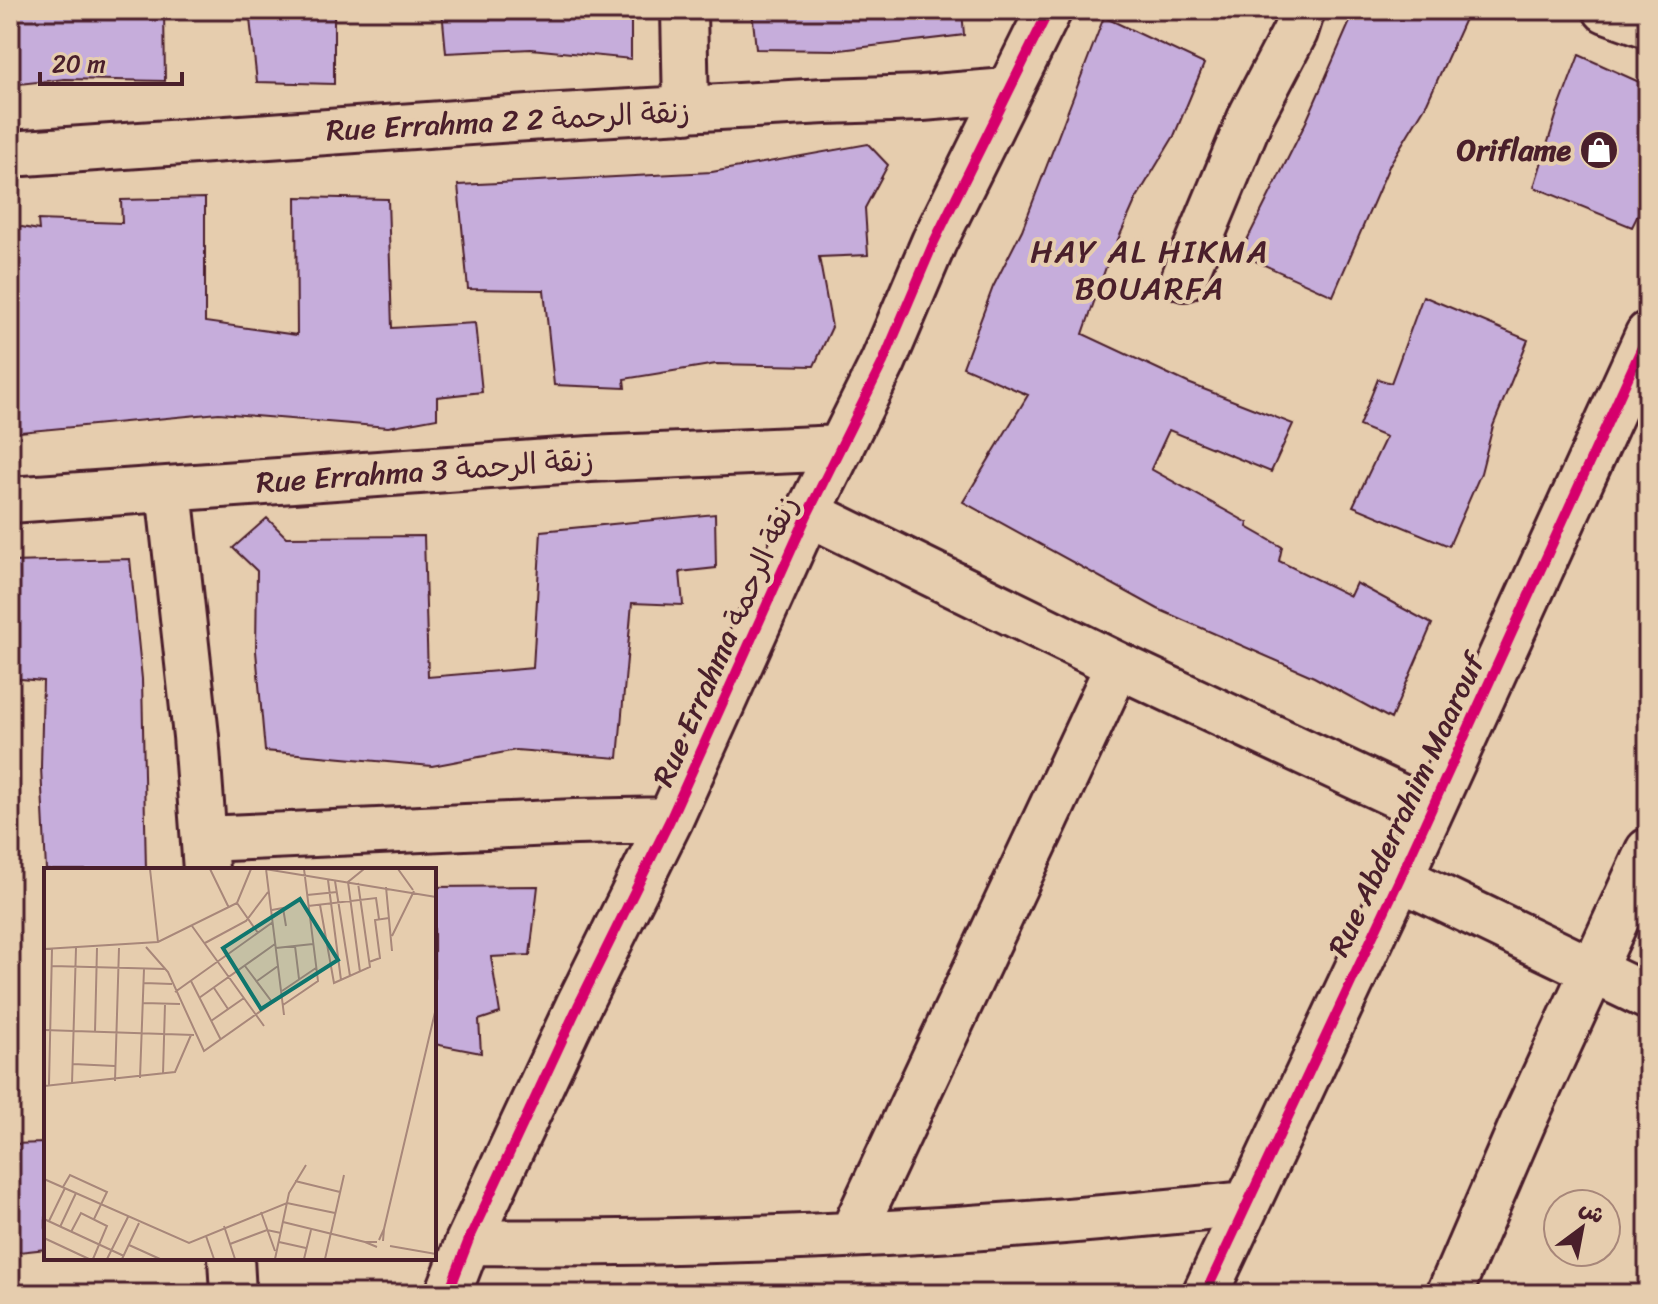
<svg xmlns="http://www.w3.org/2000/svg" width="1658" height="1304" viewBox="0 0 1658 1304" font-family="Sriracha,'Playpen Sans Arabic',sans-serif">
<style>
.building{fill:#c6addb;stroke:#4a1f2b;stroke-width:2}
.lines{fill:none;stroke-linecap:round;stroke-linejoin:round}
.minor-casing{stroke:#4a1f2b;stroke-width:50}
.minor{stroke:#e6cdae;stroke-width:44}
.cycleway-casing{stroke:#e6cdae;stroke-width:15}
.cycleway{stroke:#d6006c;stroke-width:10}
.labels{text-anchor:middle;stroke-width:8;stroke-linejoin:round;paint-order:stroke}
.street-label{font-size:30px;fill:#4a1f2b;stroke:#e6cdae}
.poi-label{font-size:30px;font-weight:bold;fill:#4a1f2b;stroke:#e6cdae;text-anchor:end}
.neighbourhood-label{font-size:32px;letter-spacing:2px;fill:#4a1f2b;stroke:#e6cdae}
.inset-road{fill:none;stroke:#a8877a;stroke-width:2}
.view{fill:#0f766e;fill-opacity:0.15;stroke:#0f766e;stroke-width:4}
.inset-edge{fill:none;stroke:#4a1f2b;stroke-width:4}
</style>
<rect width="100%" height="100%" fill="#e6cdae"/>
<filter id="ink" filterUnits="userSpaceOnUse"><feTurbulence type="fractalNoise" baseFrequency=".0125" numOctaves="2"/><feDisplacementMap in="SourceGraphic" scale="16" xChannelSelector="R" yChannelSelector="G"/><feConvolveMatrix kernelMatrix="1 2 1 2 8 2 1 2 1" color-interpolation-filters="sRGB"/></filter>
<g filter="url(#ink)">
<path class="building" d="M10,10H164L165,81L65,79L10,85Z
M249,10H334V84L257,82Z
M442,10H631V59L531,49L446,53Z
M752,10H962L964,35L840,50L756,49Z
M1355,10H1469L1427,103L1390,164L1333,296L1240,254L1306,122Z
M1104,17L1204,64L1174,136L1136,199L1106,267L1083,334L1188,383L1293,424L1271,472L1169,430L1151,469L1248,523L1247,527L1282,547L1279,561L1350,596L1356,583L1432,624L1391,719L1314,677L1158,609L963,502L1028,395L963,367L993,287L1022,230Z
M1579,55L1648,86V195L1632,227L1534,187L1557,113Z
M868,144L888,165L865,208L868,255L819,257L832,327L814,366L716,364L624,379L625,388L554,385L544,290L468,289L458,185L712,172Z
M296,197L388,199L392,328L475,323L482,392L437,397V418L388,427L219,413L10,433V225L39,230L38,220L122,223L121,200L205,198V322L297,335Z
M1423,296L1528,340L1493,426L1481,473L1449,546L1353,506L1386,437L1359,426L1378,379L1391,383Z
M715,514L716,568L680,572L683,605L632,603L618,758L516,750L432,766L265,751L256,651L257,571L233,548L267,518L286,537L424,536L428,677L533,668L541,531Z
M130,559L142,679L146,870H46L41,767L43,681L10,678V562Z
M538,886L530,955L491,957L500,1013L479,1020L481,1053L434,1044V887Z
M46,1143V1249L10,1253V1144Z"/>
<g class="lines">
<defs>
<path id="minor" d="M684,10L686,110
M1606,10L1648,25
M10,154L543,117L825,101L922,98L1007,91
M1184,278L1252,114L1295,32L1302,10
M169,490L196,736L206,870
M10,500L590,459L841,448
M808,513L1118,665L1430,811
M204,839L575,822L670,820
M1400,878L1648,997
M852,1234L1118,665
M468,1242C728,1245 987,1232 1245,1204
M231,1258L233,1294
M448,1294L468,1242L578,1006L670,820L808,513L883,362L934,242L1049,10
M1205,1294L1400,878L1648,334
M1449,1294L1524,1120L1648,851"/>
</defs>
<use href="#minor" class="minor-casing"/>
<use href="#minor" class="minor"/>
<defs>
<path id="cycleway" d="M448,1294L468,1242L578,1006L670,820L808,513L883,362L934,242L1049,10
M1205,1294L1400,878L1648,334"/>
</defs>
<use href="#cycleway" class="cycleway-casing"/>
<use href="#cycleway" class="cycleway"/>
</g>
</g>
<defs>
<symbol id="shop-disc" viewBox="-11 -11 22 22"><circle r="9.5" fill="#4a1f2b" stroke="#e6cdae"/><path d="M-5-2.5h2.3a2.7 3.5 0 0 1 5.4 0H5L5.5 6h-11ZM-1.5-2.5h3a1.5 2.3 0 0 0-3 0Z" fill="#fff"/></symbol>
</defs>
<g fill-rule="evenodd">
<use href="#shop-disc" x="1577" y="128" width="44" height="44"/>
</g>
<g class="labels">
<g class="street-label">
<text transform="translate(508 121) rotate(-3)" y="10">Rue Errahma 2 2 زنقة الرحمة</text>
<text transform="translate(425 471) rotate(-4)" y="10">Rue Errahma 3 زنقة الرحمة</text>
<text transform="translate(725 641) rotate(-66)" y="10">Rue Errahma زنقة الرحمة</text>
<text transform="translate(1406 805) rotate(-65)" y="10">Rue Abderrahim Maarouf</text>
</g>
<g class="poi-label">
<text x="1571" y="160">Oriflame</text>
</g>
<g class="neighbourhood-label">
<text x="1150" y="262">HAY AL HIKMA<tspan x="1150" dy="37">BOUARFA</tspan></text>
</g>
</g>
<g transform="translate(44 868)">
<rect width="392" height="392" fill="#e6cdae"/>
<path class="inset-road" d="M106,1L114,74M166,1L185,40M221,1L392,29M222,1L240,147M354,1L369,22M284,12L297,112M291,13L306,108M342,19L348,83M263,27L293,24M193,35L214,65M276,37L290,115L326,99L314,15M264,38L332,30L335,51M228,42L239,40L242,58M148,58L220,158M348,68L370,23M161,75L202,53L224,24M251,78L255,111M102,79L124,104L160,183L238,128M232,80L269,76M0,81L114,74L193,35L207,1M325,94L336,90L331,52L345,50M8,98L122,101M201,98L228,134M316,104L304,14L320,1M147,113L177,172M213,113L234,98M100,115L128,116M170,120L184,141M238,123L272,100M131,124L229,54M155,130L231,76M99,135L136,136M239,137L274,113L260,1M167,153L200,130M0,162L150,167M51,164L53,80M29,196L71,198M119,206L121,136M96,210L100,101M71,213L75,80M28,216L32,80M5,217L8,81M0,218L131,204L147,167M0,311L145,375L243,335L291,345M251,313L296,324M19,319L26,307L63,324L50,351M217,344L231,383M0,351L80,388M5,353L21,320M239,354L321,374M180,358L191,391M16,359L32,325M340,361L392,140M27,364L37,345L63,358L49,391M162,368L170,391M0,370L45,391M335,372L340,361L339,373M235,374L262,380M186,376L223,362L237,365M85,377L116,391M346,378L392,386M333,379L321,374H333M63,391L84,349M78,391L95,355M231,391L245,325L262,297M260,391L267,362M281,391L300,307"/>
<path class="view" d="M256,31L294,92L217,141L179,80Z"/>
<rect width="392" height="392" class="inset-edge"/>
</g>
<rect width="1658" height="1304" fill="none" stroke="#e6cdae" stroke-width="40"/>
<rect x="20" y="20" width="1618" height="1264" fill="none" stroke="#4a1f2b" stroke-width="3" filter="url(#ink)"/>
<g transform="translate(1582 1228) rotate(32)"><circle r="38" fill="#e6cdae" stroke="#a8877a" stroke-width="2"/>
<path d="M0-6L14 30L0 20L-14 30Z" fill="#4a1f2b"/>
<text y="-12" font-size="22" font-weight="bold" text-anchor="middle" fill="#4a1f2b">ش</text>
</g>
<path d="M40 72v12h142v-12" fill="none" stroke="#4a1f2b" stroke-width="4"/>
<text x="52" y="72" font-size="24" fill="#4a1f2b" stroke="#e6cdae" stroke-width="6" paint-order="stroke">20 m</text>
</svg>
